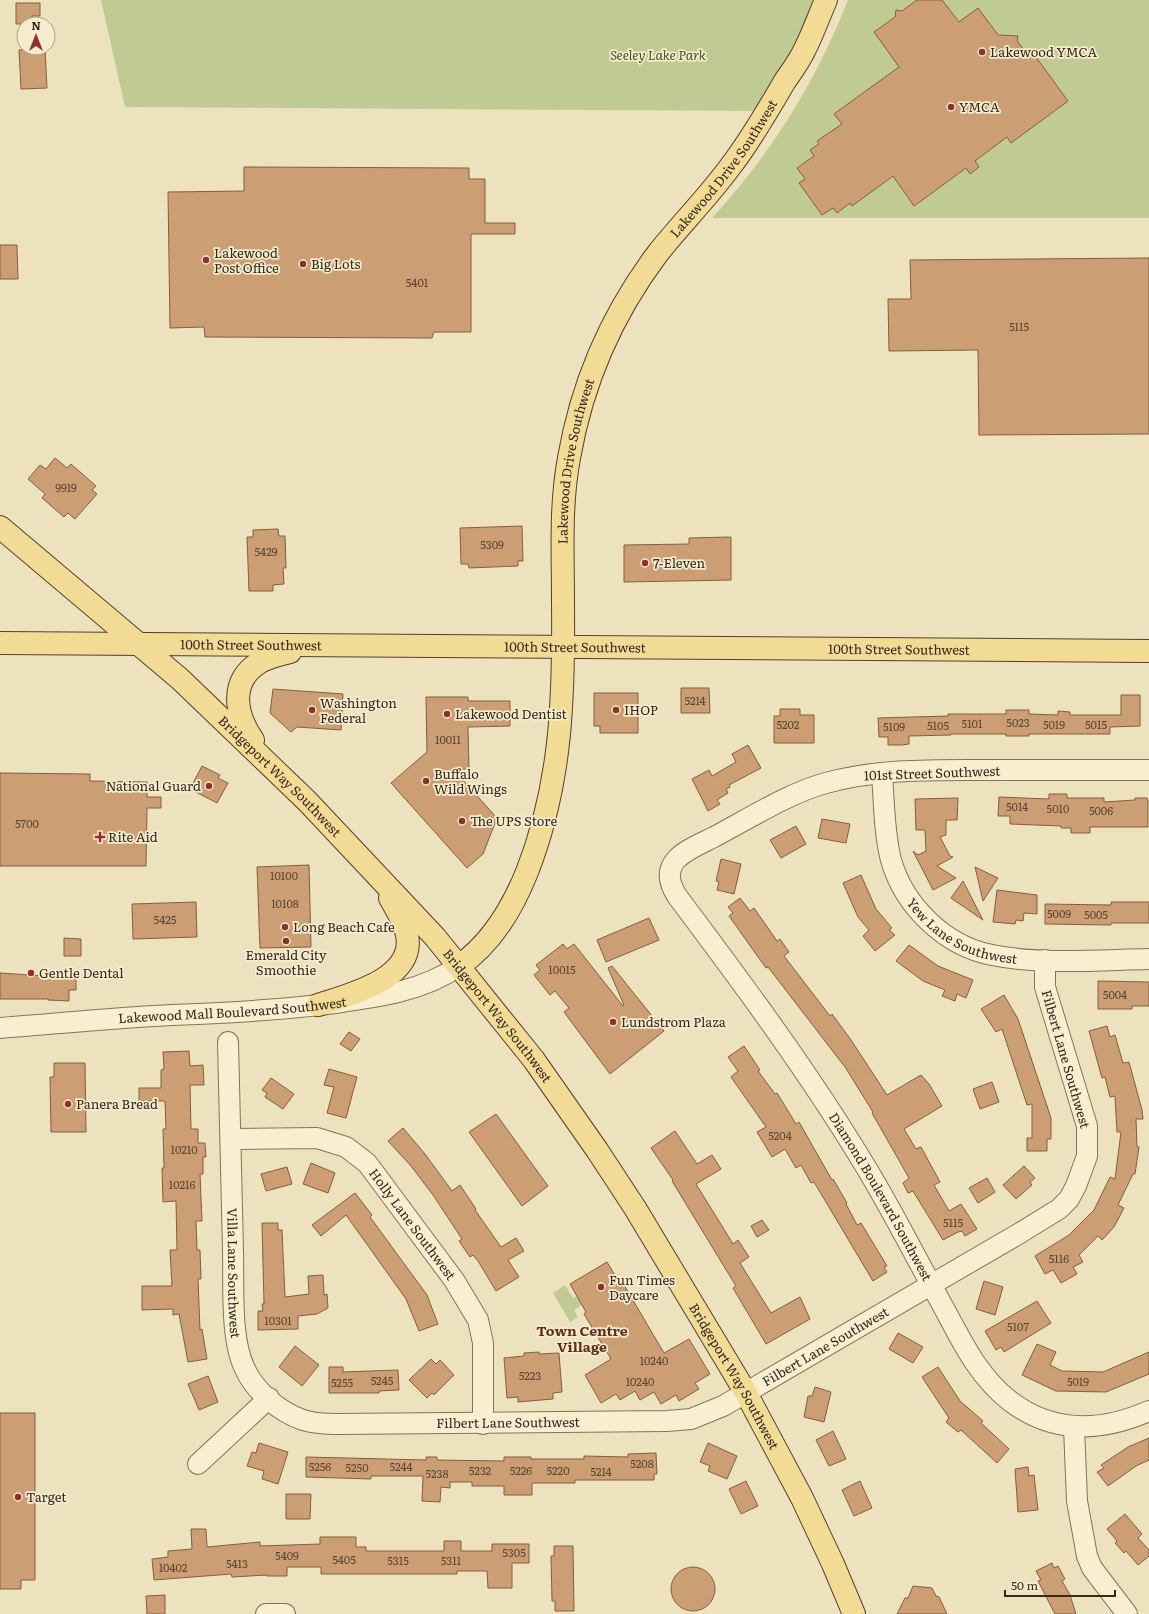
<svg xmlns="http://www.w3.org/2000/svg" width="1149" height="1614" viewBox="0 0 1149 1614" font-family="Literata,serif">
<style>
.green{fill:#c0ca93}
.building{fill:#cb9e74;stroke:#845e3d}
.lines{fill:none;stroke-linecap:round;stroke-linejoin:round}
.minor-casing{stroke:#857357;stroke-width:22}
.major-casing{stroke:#52402c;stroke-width:24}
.minor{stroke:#f8efd1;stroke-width:20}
.major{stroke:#f1db95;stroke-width:22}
.poi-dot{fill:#932e28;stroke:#f5eccd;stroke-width:1.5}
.labels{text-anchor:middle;stroke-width:3.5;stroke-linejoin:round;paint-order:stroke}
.number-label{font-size:11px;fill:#5a4632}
.poi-label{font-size:13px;fill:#34291c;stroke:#f5eccd;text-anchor:start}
.park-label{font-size:13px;font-style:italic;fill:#425122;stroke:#f5eccd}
.street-label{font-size:13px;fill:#34291c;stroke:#f5eccd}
.neighbourhood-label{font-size:14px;font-weight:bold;fill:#602f1c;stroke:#f5eccd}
</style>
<rect width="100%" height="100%" fill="#ede2be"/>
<path class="green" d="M101,0H826L769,111L125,107Z
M848,0H1149V218H712C772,152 815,84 848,0Z
M565,1285L573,1298L577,1296L582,1305L574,1310L578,1317L570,1322L553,1293Z"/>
<path class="building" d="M917,0H942L959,22L978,8L998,35L1018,36L1017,41L1025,51L1033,53L1068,101L1011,143L1007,137L975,161L979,167L970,174L966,168L914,206L893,176L852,206L850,203L837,213L833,208L822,215L799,183L805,179L797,168L814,156L810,150L819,144L817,141L842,124L834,114L899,67L874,32L895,17L896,10L902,11Z
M16,3H40V16H32V24H16Z
M45,48L47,88L21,89L19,50Z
M244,167L469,168V179H485V223H515V234H471V332H434L432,338L205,337L204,327L170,328L168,192L244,191Z
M0,245H17L18,279H0Z
M1149,258V434L979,435L978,350L889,351L888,299H911L910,260Z
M55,458L67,468L71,464L96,486L92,490L97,494L75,519L68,513L64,517L42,498L45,494L28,479L40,465L46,469Z
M522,526L523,561H518V566L469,568L468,564H461L460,528Z
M278,529L279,536H285L286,568H283L284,584L273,585V591H249L247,537H253V530Z
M731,537V580L624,582V545L689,544V538Z
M681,688H709L710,713H681Z
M273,689L343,694L341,730L297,727L291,732L270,713Z
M594,693H638V733H600V726H594Z
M1121,695H1140V726L1110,727V734H1029V736H1006V734H951V735L909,736V744L902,745H888V737H879L878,718L948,716V714H1006V710H1029V714L1058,715V711L1070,712V715H1121Z
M426,697H468V701H510V726L468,727L469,769H453L497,818L483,854L467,868L391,783L427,752Z
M780,709H800V715H814V743H774V716H780Z
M748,745L761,768L729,785L730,787L726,789L728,793L717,800L720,804L708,811L692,779L709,770L712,776L736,762L732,754Z
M202,766L220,775L218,778L228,783L217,803L190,789Z
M0,773L90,774V781L147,782V797H161V808H147L146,866H0Z
M1049,794H1067V798H1104V802L1135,800V798H1147V800H1148V827H1090V833H1071V828H1061V826L1010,824V816H998L999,797L1049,799Z
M958,798L957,820H946V835L940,837L950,856L953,857L937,866L956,878L933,890L913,851L918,855L926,851L925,830H916L915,799Z
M822,819L850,824L846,843L818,838Z
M796,826L806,844L781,858L770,840Z
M721,859L741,864L734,894L717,890L719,882L716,881Z
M309,865L311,947L260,948L257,867Z
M975,867L998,878L983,901Z
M861,875L876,909L892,928L889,930L895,935L875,951L863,936L869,930L858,917L843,883Z
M963,881L983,920L951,898Z
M997,890L1037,895V914L1024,913L1023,921L1016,920L1015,924L993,922Z
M740,898L750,911L754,908L777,941L780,939L789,952L784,956L830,1016L832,1014L851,1040L887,1095L921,1075L929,1084L942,1106L904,1129L916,1149L921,1147L934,1171L940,1182L934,1185L949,1211L961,1204L977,1229L965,1236L962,1231L958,1232L943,1240L913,1191L908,1193L903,1183L909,1178L872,1113L873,1112L845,1067L768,967L766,968L729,916L733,913L728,907Z
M196,902L197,937L133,939L132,904Z
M1111,902H1149V923H1111V925L1045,924V904L1111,905Z
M649,918L659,940L606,962L597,940Z
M64,938L81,939V956H64Z
M563,944L567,949L574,944L623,1006L624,1005L608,968L612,966L664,1031L610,1074L564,1012L569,1008L555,991L550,995L534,975L540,970L536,965Z
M909,945L938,966L973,980L966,998L957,994L955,1001L942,996L945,990L923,981L896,961Z
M0,973L76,978V990H69V1001L48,1000V999H0Z
M1098,981L1149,982V1006H1132V1009H1098Z
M1004,995L1018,1019L1051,1118V1139H1047V1151H1027V1138H1032V1104L1027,1105L1002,1029L996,1032L981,1009Z
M1107,1026L1110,1037L1115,1035L1123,1063L1129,1062L1142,1110L1143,1119H1136L1137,1147H1139L1135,1174H1133L1118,1205L1124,1208L1114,1227L1102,1240L1098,1236L1079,1255L1083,1262L1073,1267L1077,1274L1061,1283L1053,1270L1045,1274L1035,1256L1069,1235L1094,1210L1110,1177L1115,1179L1121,1132H1117L1115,1096L1110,1097L1105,1077L1102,1078L1089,1031Z
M349,1032L360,1039L351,1051L340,1044Z
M744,1046L760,1070L758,1071L775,1094L777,1093L796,1124L799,1122L832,1180L833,1179L847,1203L846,1204L857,1225L861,1223L887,1266L884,1267L887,1272L873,1281L814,1182L811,1183L801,1165L796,1168L785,1149L772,1157L757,1132L766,1127L731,1077L738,1071L728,1057Z
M189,1051L190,1066L203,1065L204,1085H190L191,1129H198V1143H205L206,1157H203V1174H200L202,1221H196L197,1250H200L201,1279H198L200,1330L202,1329L207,1359L188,1362L179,1314L173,1315V1309L142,1310V1286H172L170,1250H177L176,1201L163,1202L162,1168H164L163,1129H166L165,1101H139V1088H161V1070L164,1069L163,1052Z
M54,1063H85L86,1132H51L50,1077H54Z
M329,1069L357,1077L346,1118L327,1113L334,1087L324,1085Z
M271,1078L294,1094L283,1109L265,1097L267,1093L262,1090Z
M992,1082L999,1102L980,1109L973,1089Z
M496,1114L548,1186L522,1206L469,1132Z
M403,1128L425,1154L452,1191L460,1185L476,1209L475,1210L501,1247L516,1238L524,1251L508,1260L519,1277L496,1291L478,1261L473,1255L470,1257L459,1241L462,1239L433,1195L411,1166L388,1141Z
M675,1131L697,1164L712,1155L721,1169L696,1184L733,1244L738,1240L749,1257L740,1263L771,1313L800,1297L810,1319L766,1344L733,1288L736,1286L672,1181L673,1180L651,1148Z
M311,1163L335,1173L328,1193L303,1184Z
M1024,1166L1035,1178L1030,1182L1032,1185L1016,1199L1003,1185Z
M287,1167L292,1184L266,1191L261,1174Z
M987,1178L995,1192L978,1203L969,1188Z
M355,1193L372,1215L370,1217L427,1295L438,1324L419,1331L406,1299L346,1215L321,1236L312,1225Z
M762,1220L769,1230L757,1237L751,1226Z
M262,1223H278V1230H282L285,1297L309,1294L308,1276L323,1275L324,1295L327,1294L328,1308L317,1314L298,1316V1329L258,1330V1311H263L262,1304H264Z
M607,1262L622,1287L624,1285L664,1353L689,1339L710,1374L695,1383L699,1389L679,1401L676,1395L661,1404L654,1392L640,1400L635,1391L620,1400L616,1394L601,1403L585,1375L611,1359L584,1314L586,1312L570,1284Z
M984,1281L1003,1287L995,1315L976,1309Z
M1037,1301L1051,1323L1004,1352L1001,1347L996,1350L985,1331Z
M898,1333L923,1347L913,1363L889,1349Z
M1037,1344L1056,1352L1050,1365L1062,1371L1103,1372L1149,1352V1374L1106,1392L1056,1391L1022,1375Z
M295,1346L319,1365L302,1386L279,1367Z
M539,1352V1354L559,1353L562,1392L553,1393V1399L518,1402V1397L507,1398L504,1358L524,1356V1353Z
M431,1359L436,1364L440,1360L454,1375L434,1395L432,1393L427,1398L409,1380Z
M329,1367H343V1372L398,1370L399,1390L379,1391V1393H329Z
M938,1367L960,1401L983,1421L981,1423L1009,1449L997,1463L961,1430L958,1432L946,1422L949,1418L922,1377Z
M208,1376L218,1402L199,1410L188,1384Z
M815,1387L831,1392L824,1422L804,1417L808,1396H812Z
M0,1413H35V1580H21V1589H0Z
M833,1431L846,1459L829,1466L816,1440Z
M1149,1438V1460L1136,1466L1108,1486L1097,1472L1104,1468L1101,1465L1128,1447Z
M259,1443L288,1452L278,1484L262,1479L264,1471L247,1466L252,1452L256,1453Z
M708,1443L737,1456L727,1479L708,1471L710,1466L700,1462Z
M656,1453L657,1474H654V1480H575V1483H532V1495H504V1486H472V1482H450V1488L441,1487L440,1502L422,1501L423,1476H371V1479L306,1477V1457L426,1460V1457H437V1460L504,1461V1457H531V1459H584V1456L628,1457V1454Z
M1028,1467L1029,1476L1034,1475L1038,1510L1018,1512L1015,1469Z
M746,1481L758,1506L741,1514L729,1489Z
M860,1481L872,1508L854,1516L842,1490Z
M286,1494H311L310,1519H286Z
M1125,1514L1142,1534L1138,1538L1149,1550V1556L1138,1565L1126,1551L1124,1553L1115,1543L1117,1541L1107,1529Z
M191,1529H206L207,1547L260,1542V1546L320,1544V1537H356V1547H366V1551H444V1541H461V1551H492V1544H529V1563H512V1588H488L487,1571H457V1574H321V1567H287V1576H267V1575L232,1577L231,1574L154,1580L152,1559L168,1557V1551L192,1549Z
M554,1546H573L574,1611H555V1601H552L551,1556H554Z
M1052,1563L1054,1568L1058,1566L1065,1579L1062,1581L1070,1595L1076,1614H1055L1038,1581L1041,1580L1036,1571Z
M671 1589a22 22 0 1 1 44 0a22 22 0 1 1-44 0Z
M913,1586L932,1588L936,1596L939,1597L947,1614H897L905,1598H908Z
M165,1595V1614H147L146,1596Z"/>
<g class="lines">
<defs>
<g id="minor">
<path id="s1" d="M1149,770C1093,770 1038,770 982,770C930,770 877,769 826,783C791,792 748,819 714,837C688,850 655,861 677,896C743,984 810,1074 867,1169C893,1212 915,1256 939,1299C959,1335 976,1375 1010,1401C1053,1434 1101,1432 1149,1411"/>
<path id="s2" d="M882,773C884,801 884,833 891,860C904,906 945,946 992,955C1041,965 1099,960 1149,959"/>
<path id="s3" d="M0,1028C51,1024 103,1019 154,1016C215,1013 275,1011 335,1003C378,997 423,991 459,966"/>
<path id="s4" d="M228,1042C230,1112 232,1182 233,1251C234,1285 230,1339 245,1369C255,1391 279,1412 303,1420C313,1423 325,1424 336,1424L667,1421L691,1419L723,1406L1020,1233L1059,1209L1069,1199L1076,1186L1087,1156V1126L1045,987V960"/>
<path id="s5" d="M231,1139L317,1138L346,1147L367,1163L454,1280L478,1320L483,1343V1424"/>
<path d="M1074,1427L1077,1501L1087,1556L1092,1568L1127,1614"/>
<path d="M198,1464L269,1398"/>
<path d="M266,1614H285"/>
</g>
<g id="major">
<path id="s6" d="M0,527L180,679L307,801L435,937L534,1060L597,1150L635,1208L746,1393L802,1498L833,1564L854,1614"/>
<path id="s7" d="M0,643L1149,651"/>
<path d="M253,740C235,714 229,681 260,662C269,657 280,655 290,652"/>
<path id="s8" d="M459,966C492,943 512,909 527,872C562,783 564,696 563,602C563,554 560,506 569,458C582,383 612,314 658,253C681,224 708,197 730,167C751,140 768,110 785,81C792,71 800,60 805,49C813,33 819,16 826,0"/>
<path d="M318,1005C348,995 416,979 407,935C405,922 396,909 390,898"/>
</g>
</defs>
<use href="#minor" class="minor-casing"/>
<use href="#major" class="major-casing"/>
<use href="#minor" class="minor"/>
<use href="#major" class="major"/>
</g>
<g class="poi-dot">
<circle cx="982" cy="52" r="4"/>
<circle cx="951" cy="107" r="4"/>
<circle cx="206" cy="260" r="4"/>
<circle cx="303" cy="264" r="4"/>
<circle cx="645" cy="563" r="4"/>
<circle cx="312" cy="710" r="4"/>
<circle cx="616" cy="710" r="4"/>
<circle cx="447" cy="714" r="4"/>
<circle cx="426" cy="781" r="4"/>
<circle cx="209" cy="786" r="4"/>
<circle cx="462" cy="821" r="4"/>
<path d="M98 831h4v4h4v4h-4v4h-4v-4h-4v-4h4z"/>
<circle cx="285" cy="927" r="4"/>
<circle cx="286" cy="941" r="4"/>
<circle cx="31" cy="973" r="4"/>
<circle cx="613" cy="1022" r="4"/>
<circle cx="68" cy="1104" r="4"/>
<circle cx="601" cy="1287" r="4"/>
<circle cx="18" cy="1497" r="4"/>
</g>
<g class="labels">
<g class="number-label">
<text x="417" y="287">5401</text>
<text x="1019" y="331">5115</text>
<text x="66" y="492">9919</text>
<text x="492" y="549">5309</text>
<text x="266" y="556">5429</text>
<text x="695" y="705">5214</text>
<text x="1018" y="727">5023</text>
<text x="972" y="728">5101</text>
<text x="788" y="729">5202</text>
<text x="1054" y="729">5019</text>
<text x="1096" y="729">5015</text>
<text x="938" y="730">5105</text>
<text x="894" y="731">5109</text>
<text x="448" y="744">10011</text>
<text x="1017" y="811">5014</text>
<text x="1058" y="813">5010</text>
<text x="1101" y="815">5006</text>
<text x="27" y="828">5700</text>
<text x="284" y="880">10100</text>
<text x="285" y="908">10108</text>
<text x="1059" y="918">5009</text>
<text x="1096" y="919">5005</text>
<text x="165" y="924">5425</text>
<text x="562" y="974">10015</text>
<text x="1115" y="999">5004</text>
<text x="780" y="1140">5204</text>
<text x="184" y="1154">10210</text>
<text x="182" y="1189">10216</text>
<text x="953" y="1227">5115</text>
<text x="1059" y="1263">5116</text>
<text x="278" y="1325">10301</text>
<text x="1018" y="1331">5107</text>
<text x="654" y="1365">10240</text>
<text x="530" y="1380">5223</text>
<text x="382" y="1385">5245</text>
<text x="640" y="1386">10240</text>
<text x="1078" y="1386">5019</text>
<text x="342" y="1387">5255</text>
<text x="642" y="1468">5208</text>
<text x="320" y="1471">5256</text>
<text x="401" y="1471">5244</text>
<text x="357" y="1472">5250</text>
<text x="480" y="1475">5232</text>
<text x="521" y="1475">5226</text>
<text x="558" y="1475">5220</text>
<text x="601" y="1476">5214</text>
<text x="437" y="1478">5238</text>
<text x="514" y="1557">5305</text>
<text x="287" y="1560">5409</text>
<text x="344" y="1564">5405</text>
<text x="398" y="1565">5315</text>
<text x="451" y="1565">5311</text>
<text x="237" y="1568">5413</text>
<text x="173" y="1572">10402</text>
</g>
<g class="poi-label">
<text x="990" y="57">Lakewood YMCA</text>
<text x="959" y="112">YMCA</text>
<text x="214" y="258">Lakewood<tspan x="214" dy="15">Post Office</tspan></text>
<text x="311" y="269">Big Lots</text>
<text x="653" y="568">7-Eleven</text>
<text x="320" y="708">Washington<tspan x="320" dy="15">Federal</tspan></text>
<text x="624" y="715">IHOP</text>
<text x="455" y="719">Lakewood Dentist</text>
<text x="434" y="779">Buffalo<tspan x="434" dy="15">Wild Wings</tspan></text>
<text x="201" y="791" text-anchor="end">National Guard</text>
<text x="470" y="826">The UPS Store</text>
<text x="108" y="842">Rite Aid</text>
<text x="293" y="932">Long Beach Cafe</text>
<text x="286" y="960" text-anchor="middle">Emerald City<tspan x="286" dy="15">Smoothie</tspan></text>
<text x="39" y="978">Gentle Dental</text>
<text x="621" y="1027">Lundstrom Plaza</text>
<text x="76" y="1109">Panera Bread</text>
<text x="609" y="1285">Fun Times<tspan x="609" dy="15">Daycare</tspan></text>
<text x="26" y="1502">Target</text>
</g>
<g class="park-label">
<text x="658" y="60">Seeley Lake Park</text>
</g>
<g class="street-label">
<text dy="5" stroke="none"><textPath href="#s8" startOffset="869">Lakewood Drive Southwest</textPath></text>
<text dy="5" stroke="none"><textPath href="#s8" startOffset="534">Lakewood Drive Southwest</textPath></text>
<text dy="5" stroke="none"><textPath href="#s7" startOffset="251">100th Street Southwest</textPath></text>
<text dy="5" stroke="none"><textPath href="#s7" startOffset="575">100th Street Southwest</textPath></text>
<text dy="5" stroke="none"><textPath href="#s7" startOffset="899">100th Street Southwest</textPath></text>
<text transform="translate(932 773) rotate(-2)" y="5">101st Street Southwest</text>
<text dy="5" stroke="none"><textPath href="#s6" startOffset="375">Bridgeport Way Southwest</textPath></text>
<text dy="5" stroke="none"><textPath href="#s2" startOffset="195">Yew Lane Southwest</textPath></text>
<text dy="5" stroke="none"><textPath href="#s3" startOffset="233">Lakewood Mall Boulevard Southwest</textPath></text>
<text dy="5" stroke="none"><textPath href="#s6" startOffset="699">Bridgeport Way Southwest</textPath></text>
<text transform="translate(1066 1059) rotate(74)" y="5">Filbert Lane Southwest</text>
<text dy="5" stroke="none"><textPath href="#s1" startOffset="896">Diamond Boulevard Southwest</textPath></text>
<text dy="5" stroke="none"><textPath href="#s5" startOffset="219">Holly Lane Southwest</textPath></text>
<text dy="5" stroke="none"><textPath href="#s4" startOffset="231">Villa Lane Southwest</textPath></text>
<text dy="5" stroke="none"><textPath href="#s4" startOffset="949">Filbert Lane Southwest</textPath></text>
<text dy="5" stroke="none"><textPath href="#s6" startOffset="1131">Bridgeport Way Southwest</textPath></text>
<text dy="5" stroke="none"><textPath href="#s4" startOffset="613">Filbert Lane Southwest</textPath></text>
</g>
<g class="neighbourhood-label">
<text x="582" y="1336">Town Centre<tspan x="582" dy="16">Village</tspan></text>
</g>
</g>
<g transform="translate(36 36)"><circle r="19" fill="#f5eccd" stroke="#a89e86"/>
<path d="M0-3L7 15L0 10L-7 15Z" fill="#932e28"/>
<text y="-6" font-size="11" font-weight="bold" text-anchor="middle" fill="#34291c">N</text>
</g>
<path d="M1005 1590v6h110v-6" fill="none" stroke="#34291c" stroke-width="2"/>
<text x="1011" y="1590" font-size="12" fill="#34291c" stroke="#f5eccd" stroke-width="3" paint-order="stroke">50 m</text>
</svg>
